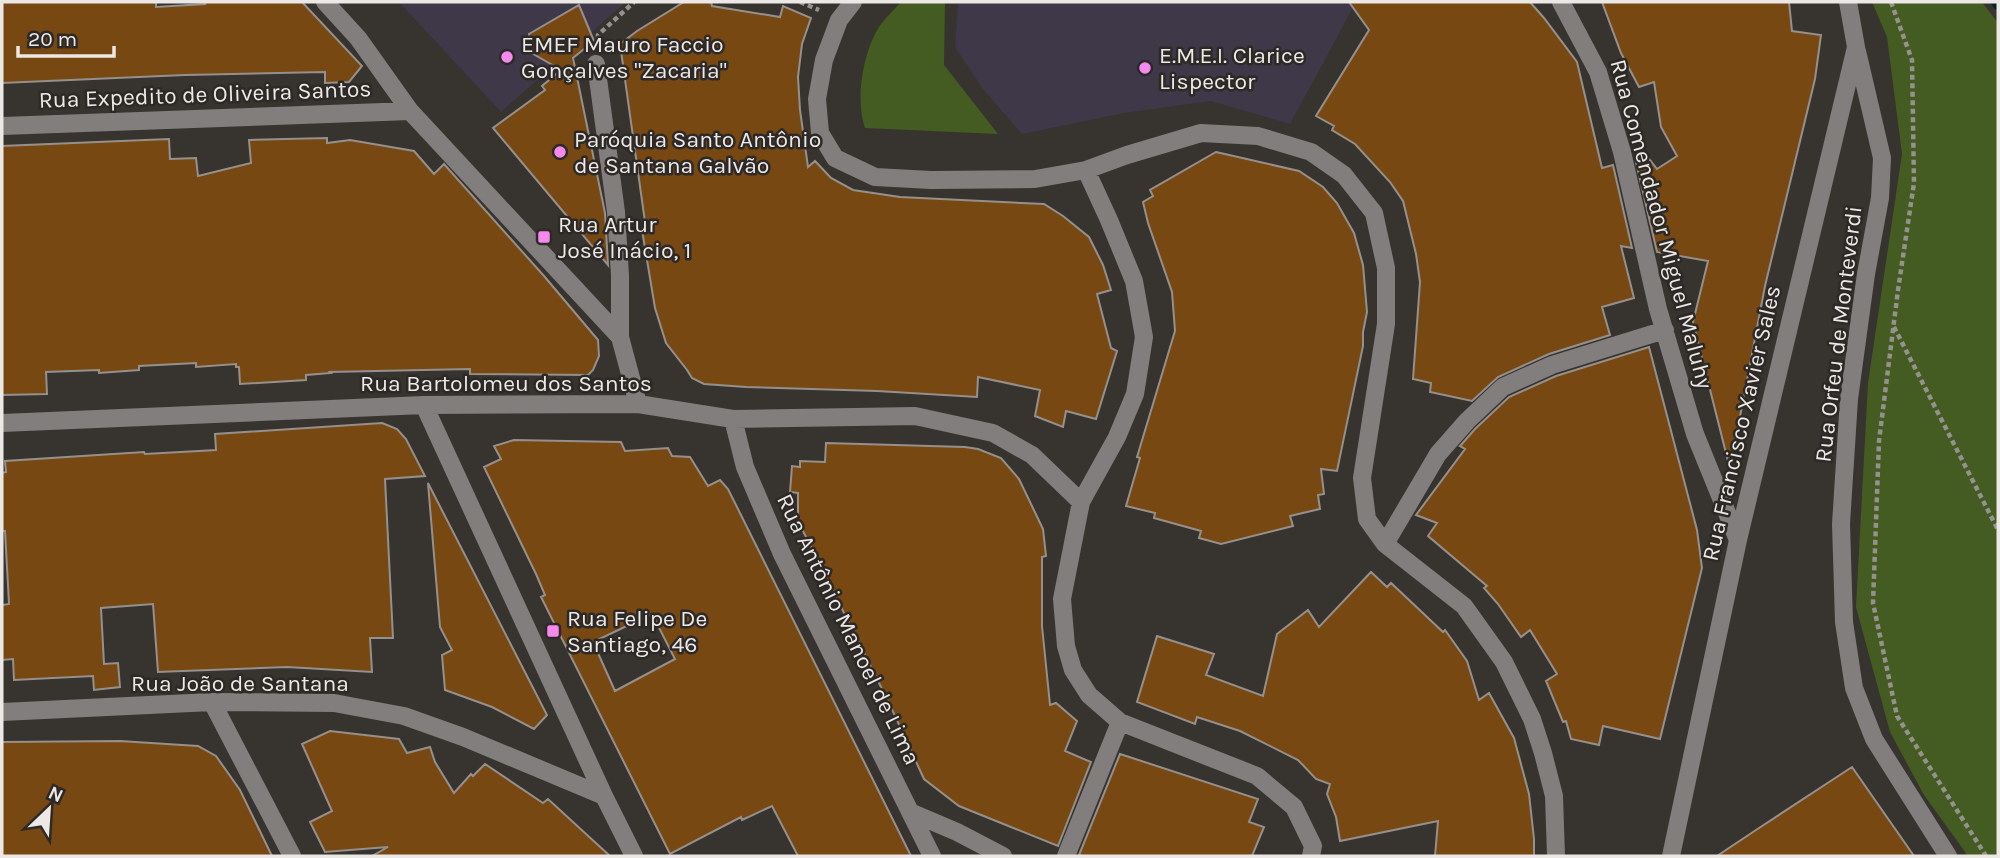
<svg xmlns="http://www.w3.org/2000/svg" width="2000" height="858" viewBox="0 0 2000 858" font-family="Karla,sans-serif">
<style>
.education{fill:#3f3849}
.green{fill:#445c22}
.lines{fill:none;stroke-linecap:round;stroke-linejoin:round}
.stream{stroke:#032326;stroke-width:10}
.building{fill:#784813;stroke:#95908c;stroke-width:2;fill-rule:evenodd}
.path{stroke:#94918e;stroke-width:4.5;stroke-dasharray:5 3.5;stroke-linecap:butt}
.minor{stroke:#817e7d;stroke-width:18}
.poi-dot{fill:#f689ed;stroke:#2d2926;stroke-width:2.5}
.labels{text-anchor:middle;stroke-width:5;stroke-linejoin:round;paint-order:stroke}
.poi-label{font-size:23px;fill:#ebe8e6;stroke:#2d2926;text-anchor:start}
.street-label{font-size:23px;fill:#ebe8e6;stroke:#2d2926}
</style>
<rect width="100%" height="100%" fill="#37332f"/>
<path class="education" d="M399,2H626L501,112Z
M958,2H1356L1290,124L1211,101L1124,113L1022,134L983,89L955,47Z"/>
<path class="green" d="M901,2H945L944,65L998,134L865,128C855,100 863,52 879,27C885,18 894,10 901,2Z
M1872,2H1982L1998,23V856H1968L1924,795L1890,732L1856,607L1868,383L1902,154L1887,37Z"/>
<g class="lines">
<path class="stream" d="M1996,2L1998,5"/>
</g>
<path class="building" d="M2,2H156V7L205,4L204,2H302L362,66L349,82L325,83V72L185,75L2,83Z
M684,2H711L712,6L780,17L783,6L811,18L802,44L798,77L800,110L808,167L815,161L831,178L853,190L900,197L1044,204L1063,216L1089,237L1103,265L1111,290L1097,294L1111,348L1117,351L1096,419L1066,411L1063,427L1035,416L1040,390L978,377L977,397L877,391L746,387L704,384L692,378L687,370L666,343L655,308L642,230L646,229L620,44L637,31Z
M1349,2H1530L1544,18L1577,62L1602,168L1613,165L1632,248L1621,246L1634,298L1602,307L1610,335L1549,354L1498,377L1472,401L1430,392L1431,383L1413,379L1420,282L1416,254L1403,201L1390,182L1355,144L1332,130L1334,126L1316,116L1369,30Z
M1602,2H1789L1792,31L1821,35L1815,79L1765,286L1730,469L1693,322L1708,261L1657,252L1635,158L1646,155L1657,169L1677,156L1661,127L1654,82L1639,87L1621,53Z
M579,5L594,41L573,58L605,213L608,265L493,128L545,90L542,86L561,70L528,51L529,34Z
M327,138V143L350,140L414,151L434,174L444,164L544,276L598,340L599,356L593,370L588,375L470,374V369L330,372L331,373L306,375V380L240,384L239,367H236V364L196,367V363L139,366V370L99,373V370L46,372L47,394L2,395V146L169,139L170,159L196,158L198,176L251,163L249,140Z
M1216,152L1299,171L1323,187L1337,203L1354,233L1363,265L1367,312L1363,332V346L1337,471L1321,469L1324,494L1318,495L1320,509L1290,516L1293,526L1221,544L1199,538L1201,531L1154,518L1155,513L1126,506L1140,458L1137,457L1175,331L1172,292L1148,223L1143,202L1153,196L1150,190Z
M1649,347L1697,530L1702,568L1660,739L1603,726L1599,745L1571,739L1566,721L1563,722L1546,681L1557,674L1530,630L1521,637L1498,604L1484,588L1487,586L1428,536L1437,523L1416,515L1465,449L1460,446L1475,429L1509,397L1556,376Z
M382,423L397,429L406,439L425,476L385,479L393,638H370L372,672L287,667L158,672L153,604L101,608L104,664L118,663L120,687L94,690L93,676L14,680L13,659L2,660V605L9,604L5,531H2V473L6,472L5,461L144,452L145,454L216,450L215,434Z
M514,440L621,442L625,451L668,448L672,456L690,457L708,486L720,480L728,489L911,856H798L772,806L742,820L741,817L670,854L541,597L545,595L536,574L484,467L501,459L494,446ZM652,614L675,659L615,691L593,642Z
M826,443L965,447L978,449L1001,458L1019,479L1043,529L1046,556L1042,557V626L1050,705L1056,703L1077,721L1065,751L1091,762L1058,846L959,806L924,779L889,703L798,521V493L790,492L792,466L800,467V461L825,462Z
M428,483L547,715L534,729L492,707L445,690L442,655L452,650L440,627Z
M1371,572L1387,587L1391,583L1443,632L1445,630L1467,661L1479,700L1489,693L1514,738L1529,794L1534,839V856H1435L1438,821L1340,841L1336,817L1327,794L1330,784L1316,779L1298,760L1240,731L1197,717L1195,724L1137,702L1157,636L1214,654L1206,675L1263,696L1277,634L1308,610L1319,627Z
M330,731L399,739L407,753L430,747L435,762L454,793L471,774L473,776L485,764L543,803L548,799L610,856H372L388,847L325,852L310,822L332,811L302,744Z
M120,741L198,746L216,756L240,790L272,856H2V742Z
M1120,754L1258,799L1249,822L1264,827L1252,856H1083L1079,855Z
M1852,767L1914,856H1717L1756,830Z"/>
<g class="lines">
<path class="path" d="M800,2L819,10
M1891,2L1912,60L1914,183L1898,290L1879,441L1873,603L1897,716L1986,856
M598,39V35L634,2
M1894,327L1998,530"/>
<path class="minor" d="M325,2L358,38L410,111L620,337L638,404
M853,2L839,20L824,60L817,99L820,133L835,158L875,177L931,180L1035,179L1086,170L1127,155L1201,133L1258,136L1311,152L1344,175L1374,213L1386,268V324L1362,478L1367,519L1385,544L1464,606L1504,662L1532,719L1543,753L1554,796L1556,856
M1561,2L1598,72L1622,152L1658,309L1695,434L1738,540
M1857,51L1882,158L1880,198L1866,274L1849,399L1841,524L1844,622L1854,688L1874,739L1948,856
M596,64L616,212L620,275V337
M2,126L410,111
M1086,170L1109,220L1134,281L1144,337L1135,394L1117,437L1081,502L1062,599L1066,646L1073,670L1089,695L1120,722L1257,776L1294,807L1313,846L1311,856
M424,405L604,796L634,856
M733,419L745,467L782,554L932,856
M2,423L424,405L638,404L733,419L915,416L993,433L1032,455L1081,502
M1385,544L1438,454L1467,421L1503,387L1552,365L1665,330
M212,702L292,856
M2,712L212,702L334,703L404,716L463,737L604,796
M910,812L957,832L1003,856
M1066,856L1120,722
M1671,856L1738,540L1856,47L1848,2"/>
</g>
<g class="poi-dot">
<circle cx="507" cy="57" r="7"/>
<circle cx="1145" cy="68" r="7"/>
<circle cx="560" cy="152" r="7"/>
<rect x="537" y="230" width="14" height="14" rx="3.5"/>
<rect x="546" y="624" width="14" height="14" rx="3.5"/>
</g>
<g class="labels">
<g class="poi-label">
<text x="521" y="52">EMEF Mauro Faccio<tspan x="521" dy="26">Gonçalves "Zacaria"</tspan></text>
<text x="1159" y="63">E.M.E.I. Clarice<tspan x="1159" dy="26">Lispector</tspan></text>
<text x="574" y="147">Paróquia Santo Antônio<tspan x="574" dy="26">de Santana Galvão</tspan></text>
<text x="558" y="232">Rua Artur<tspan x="558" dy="26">José Inácio, 1</tspan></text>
<text x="567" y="626">Rua Felipe De<tspan x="567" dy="26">Santiago, 46</tspan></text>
</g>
<g class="street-label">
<text transform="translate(205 94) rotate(-2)" y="8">Rua Expedito de Oliveira Santos</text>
<text transform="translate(1662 224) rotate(75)" y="8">Rua Comendador Miguel Maluhy</text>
<text transform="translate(1838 334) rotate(-83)" y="8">Rua Orfeu de Monteverdi</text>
<text x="506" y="391">Rua Bartolomeu dos Santos</text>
<text transform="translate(1741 423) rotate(-77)" y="8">Rua Francisco Xavier Sales</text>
<text transform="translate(849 629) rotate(64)" y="8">Rua Antônio Manoel de Lima</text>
<text x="240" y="691">Rua João de Santana</text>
</g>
</g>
<rect width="2000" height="858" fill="none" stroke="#ebe8e6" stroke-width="7"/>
<g transform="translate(49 809) rotate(25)" stroke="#2d2926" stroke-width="5" paint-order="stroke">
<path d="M0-5L12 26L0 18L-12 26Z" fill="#ebe8e6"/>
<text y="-10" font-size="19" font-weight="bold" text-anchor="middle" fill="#ebe8e6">N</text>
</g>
<path d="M18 46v10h96v-10" fill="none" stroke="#ebe8e6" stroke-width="3.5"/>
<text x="28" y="46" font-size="21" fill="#ebe8e6" stroke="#2d2926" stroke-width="5" paint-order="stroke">20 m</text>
</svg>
